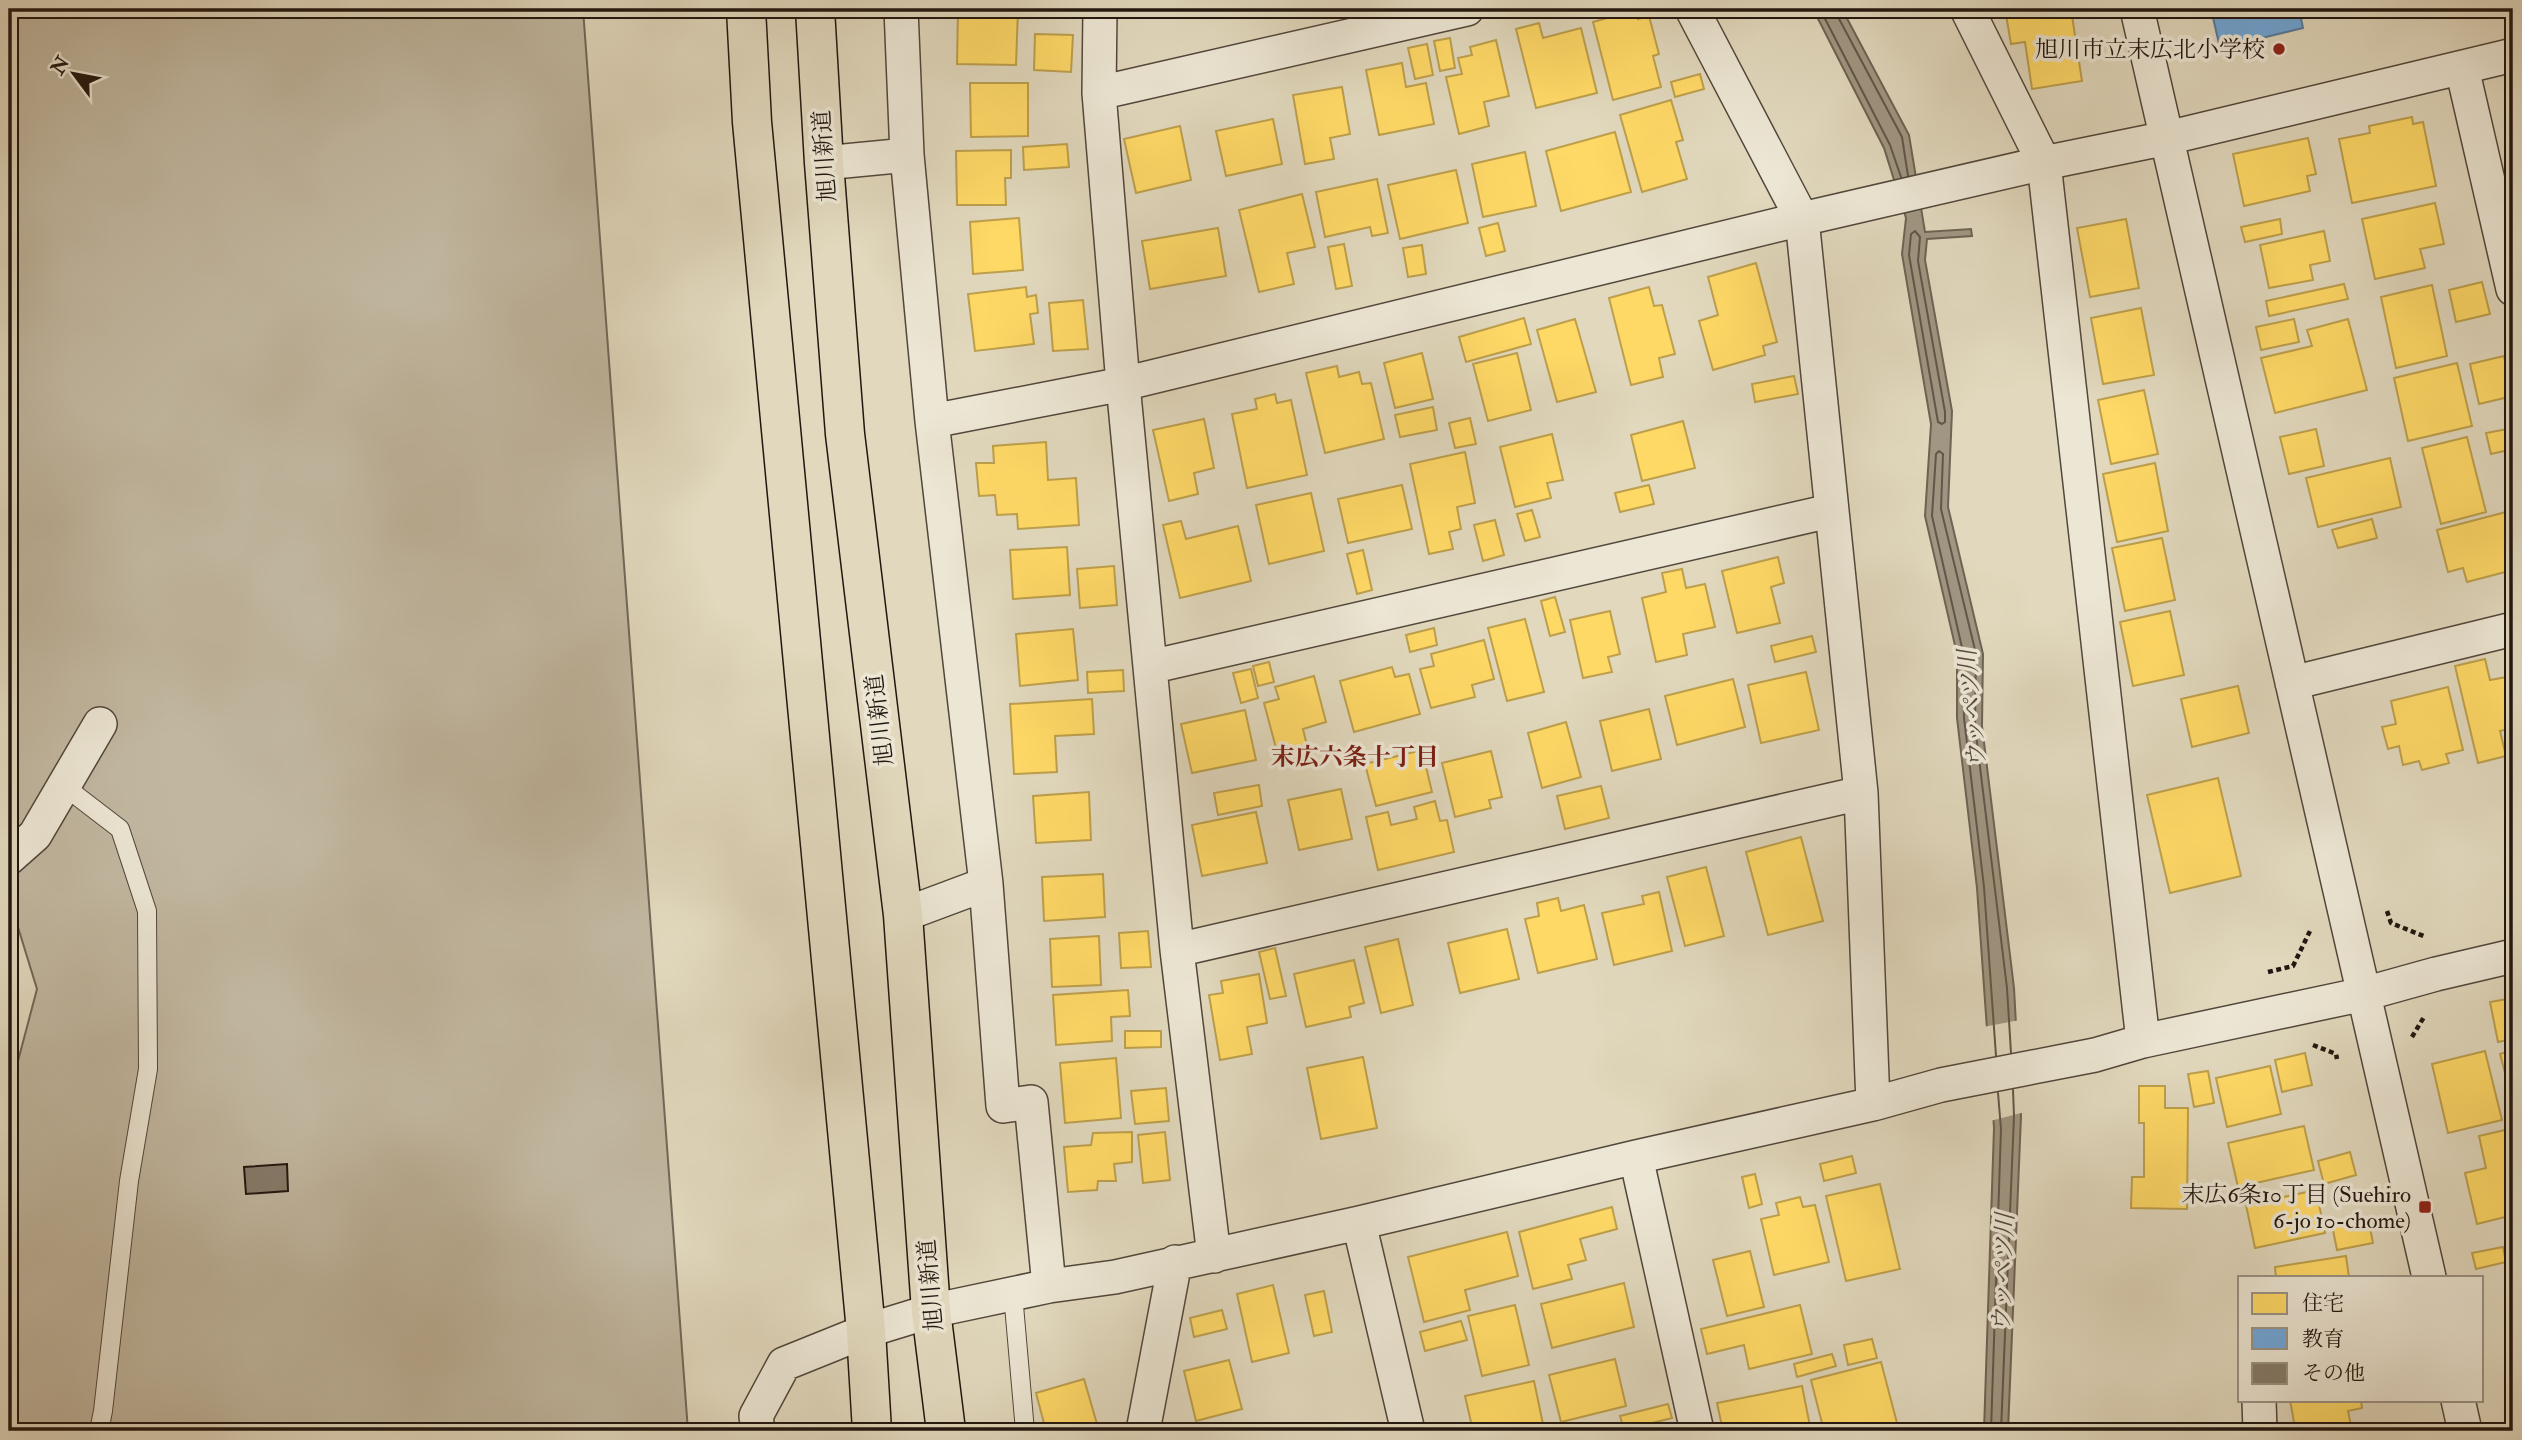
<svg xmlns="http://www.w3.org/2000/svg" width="2522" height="1440" viewBox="0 0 2522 1440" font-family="'IM FELL Double Pica','Noto Serif JP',serif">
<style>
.green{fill:#c1b7a0;stroke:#726758;stroke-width:2}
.water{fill:#a09682;stroke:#6e6354;stroke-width:2}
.pier{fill:#e1d8bd}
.homes{fill:#ffd966;stroke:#bd9f4c;stroke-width:2}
.schools{fill:#6fa8dc;stroke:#587c9f;stroke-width:2}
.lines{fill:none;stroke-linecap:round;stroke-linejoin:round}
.shore{stroke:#615649;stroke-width:2}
.building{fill:#857b6a;stroke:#221710;stroke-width:2}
.lane-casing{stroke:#52473b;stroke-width:20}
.street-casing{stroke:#52473b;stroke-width:36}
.highway-casing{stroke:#221710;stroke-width:41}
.path{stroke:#221710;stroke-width:4.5;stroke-dasharray:5 3.5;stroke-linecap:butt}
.lane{stroke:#ece6d4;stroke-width:18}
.street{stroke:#ece6d4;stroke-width:33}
.highway{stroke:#e1d8bd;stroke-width:38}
.poi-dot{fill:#8f2418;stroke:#ece6d4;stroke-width:2.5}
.labels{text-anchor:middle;stroke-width:7;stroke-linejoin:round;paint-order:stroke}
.poi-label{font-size:23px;fill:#221710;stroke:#ece6d4;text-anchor:end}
.street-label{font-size:23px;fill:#221710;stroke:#ece6d4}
.water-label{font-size:24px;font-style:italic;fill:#544a3e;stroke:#ece6d4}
.neighbourhood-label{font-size:24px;font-weight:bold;fill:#7a1f14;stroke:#ece6d4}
</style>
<rect width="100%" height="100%" fill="#e1d8bd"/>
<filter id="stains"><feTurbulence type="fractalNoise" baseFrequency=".00286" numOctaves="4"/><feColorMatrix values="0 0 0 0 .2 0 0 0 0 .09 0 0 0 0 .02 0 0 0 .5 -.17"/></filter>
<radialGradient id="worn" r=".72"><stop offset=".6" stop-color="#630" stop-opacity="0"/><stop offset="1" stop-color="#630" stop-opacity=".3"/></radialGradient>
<path class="green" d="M9,9H583L688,1431H9V1095L37,989L9,898Z"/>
<path class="water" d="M1813,9H1842L1909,135L1925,232L1971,229L1972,236L1927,239L1925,260L1952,411L1948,507L1983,654L1982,726L2014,988L2021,1116L2008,1431H1984L1994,1128L1977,888L1957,718V654L1925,516L1931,424L1902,254L1906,218L1884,148Z"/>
<path class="pier" d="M2020,1020L2025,1112L1990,1121L1983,1027Z"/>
<path class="homes" d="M958,9H1018L1016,65L957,64Z
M2005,9H2071L2082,81L2032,89L2025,42L2011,44Z
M1635,10L1638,19L1649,16L1659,54L1653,56L1661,87L1613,100L1593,22Z
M1539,23L1543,38L1581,28L1597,93L1536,108L1516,29Z
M1035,34L1073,35L1071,72L1034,70Z
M1450,38L1455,68L1440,71L1434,41Z
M1496,40L1509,96L1484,102L1489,126L1459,134L1446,77L1462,74L1458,58L1472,55L1470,47Z
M1427,44L1433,75L1415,79L1408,48Z
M1402,63L1406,87L1426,83L1434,124L1379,135L1366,70Z
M1700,74L1704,89L1675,97L1671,82Z
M970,83H1028V136L971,137Z
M1342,87L1350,134L1330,138L1334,159L1305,164L1293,95Z
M1671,100L1683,140L1676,142L1687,179L1642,192L1620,115Z
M2412,117L2413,124L2423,122L2436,186L2352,203L2339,139L2370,133L2369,126Z
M1273,119L1282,164L1226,176L1216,131Z
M1180,126L1191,180L1136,193L1124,139Z
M1615,132L1631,192L1561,211L1546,151Z
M2308,138L2316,174L2307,176L2310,191L2244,206L2233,154Z
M1067,144L1069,167L1024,170L1023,147Z
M1011,150V178H1005L1006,205H957L956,151Z
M1525,152L1536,206L1483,217L1472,164Z
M1456,170L1468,223L1400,239L1388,185Z
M1377,179L1388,233L1372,236L1370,227L1325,237L1316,192Z
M1302,194L1315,247L1287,253L1294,284L1259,292L1239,210Z
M2435,203L2444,244L2420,249L2425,268L2375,279L2362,219Z
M1019,218L1023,270L973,274L970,222Z
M2126,219L2139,288L2090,297L2077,228Z
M2280,219L2282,234L2245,242L2241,227Z
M1498,223L1505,251L1486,256L1479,228Z
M1218,228L1226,276L1150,289L1142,241Z
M2324,231L2330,261L2310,265L2313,280L2269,288L2260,245Z
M1344,244L1352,286L1336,289L1328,247Z
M1422,245L1426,274L1408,277L1403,248Z
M1756,263L1777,342L1763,346L1765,355L1713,370L1699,321L1718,315L1708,277Z
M2482,282L2490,314L2456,322L2449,290Z
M2344,284L2348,299L2269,316L2266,301Z
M2432,285L2447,356L2396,368L2381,297Z
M1026,287L1027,297L1036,295L1038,313L1030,314L1034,344L975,351L968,294Z
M1649,287L1654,306L1662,305L1675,354L1659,358L1663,377L1631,385L1609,298Z
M1083,300L1088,349L1053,351L1049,303Z
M2141,308L2154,375L2103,384L2091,318Z
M1524,318L1531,344L1466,362L1459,337Z
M1575,319L1596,392L1557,402L1537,330Z
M2294,319L2299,342L2261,350L2256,327Z
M2348,319L2367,390L2275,413L2261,358L2312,346L2307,330Z
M1422,353L1433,399L1395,408L1384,363Z
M1517,353L1531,410L1488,421L1473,364Z
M2504,356L2513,396L2479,404L2470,364Z
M2457,363L2472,426L2408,441L2394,378Z
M1337,366L1339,377L1359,372L1362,384L1371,383L1384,439L1325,453L1306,373Z
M1794,376L1798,394L1755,402L1752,384Z
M2144,390L2158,454L2111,464L2098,400Z
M1275,394L1277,403L1291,400L1307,475L1247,488L1232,414L1257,409L1255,399Z
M1433,407L1437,430L1400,437L1395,415Z
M1470,418L1476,444L1455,448L1449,423Z
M1204,419L1214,468L1194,473L1198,494L1169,501L1153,430Z
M1683,421L1695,468L1642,481L1631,435Z
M2513,428V449L2491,454L2486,433Z
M2316,429L2324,466L2289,474L2280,437Z
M1552,434L1563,480L1547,483L1551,498L1515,507L1500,447Z
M2467,437L2486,512L2441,524L2422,448Z
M1046,442L1048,480L1076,478L1079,525L1018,529L1017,514L997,515L995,495L979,496L976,463H994L993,446Z
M1465,452L1475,503L1457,507L1461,529L1449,532L1453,549L1429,554L1410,464Z
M2390,458L2401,507L2318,527L2306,478Z
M2155,463L2168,531L2117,542L2103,474Z
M1402,485L1412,529L1348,543L1338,499Z
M1649,485L1654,504L1620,512L1615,493Z
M1311,493L1324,551L1269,564L1256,505Z
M1532,510L1540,537L1525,541L1517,514Z
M2506,512L2513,542V570L2467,582L2463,568L2448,572L2437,530Z
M2372,519L2377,538L2338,548L2332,530Z
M1495,520L1504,555L1483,561L1474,525Z
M1181,521L1186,539L1238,526L1251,581L1180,598L1163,525Z
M2162,538L2175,600L2125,611L2112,548Z
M1067,547L1070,595L1013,599L1010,550Z
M1363,550L1372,590L1357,594L1347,554Z
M1778,557L1784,583L1771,587L1780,623L1737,633L1722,571Z
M1114,566L1117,605L1080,608L1077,569Z
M1682,569L1686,588L1705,584L1715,627L1683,634L1687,655L1656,662L1642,598L1666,592L1662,573Z
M1555,597L1565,632L1550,636L1541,601Z
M1610,611L1620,654L1608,657L1612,672L1583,678L1570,620Z
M2170,611L2184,675L2133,686L2120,622Z
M1525,619L1544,692L1507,701L1488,628Z
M1434,628L1437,645L1410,652L1406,635Z
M1073,629L1078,680L1020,686L1016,634Z
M1812,636L1816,652L1775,662L1771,646Z
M1484,640L1494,679L1472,685L1475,697L1431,708L1420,669L1434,666L1431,654Z
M2485,659L2490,680L2512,676L2513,728L2500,731L2506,756L2478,763L2455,666Z
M1269,662L1274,682L1258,686L1253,666Z
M1392,667L1395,677L1409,674L1420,714L1354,732L1340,681Z
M1251,669L1258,698L1241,703L1233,673Z
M1123,670L1124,691L1088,693L1087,672Z
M1806,672L1819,730L1761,743L1748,685Z
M1314,676L1326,722L1303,729L1309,754L1280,763L1264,703L1279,699L1275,687Z
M1733,679L1745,727L1677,745L1665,696Z
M2238,686L2249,733L2192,747L2181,699Z
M2448,687L2463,750L2446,754L2449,763L2422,770L2419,761L2403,765L2399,746L2388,749L2382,727L2396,724L2391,701Z
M1092,699L1094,734L1055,736L1057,772L1014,774L1010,704Z
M1649,709L1661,759L1612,771L1600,721Z
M1245,710L1256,760L1192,773L1181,724Z
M1566,722L1581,777L1542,788L1528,733Z
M1422,750L1432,792L1376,806L1365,764Z
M1491,751L1502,797L1489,800L1491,808L1455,817L1442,763Z
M2218,778L2241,876L2170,893L2147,795Z
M1259,785L1262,806L1218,815L1214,793Z
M1601,786L1609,818L1565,829L1557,796Z
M1341,789L1352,839L1299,850L1288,800Z
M1089,792L1091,840L1036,843L1033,796Z
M1435,801L1440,821L1447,820L1454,852L1378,870L1366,817L1388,812L1391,825L1417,819L1414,807Z
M1256,812L1267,863L1202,876L1192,825Z
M1801,837L1823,921L1768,935L1746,852Z
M1706,867L1724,936L1685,946L1667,877Z
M1103,874L1105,917L1044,921L1042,877Z
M1659,892L1672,951L1614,965L1602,913L1644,904L1642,896Z
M1558,898L1561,911L1584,905L1597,959L1538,973L1525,919L1539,916L1537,903Z
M1507,929L1519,979L1460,993L1448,943Z
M1148,931L1151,967L1121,968L1119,933Z
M1099,936L1101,985L1052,987L1050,939Z
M1398,939L1413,1005L1381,1013L1365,947Z
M1275,948L1286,996L1270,999L1259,952Z
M1354,960L1364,1003L1349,1007L1351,1017L1306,1027L1294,974Z
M1259,974L1267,1023L1247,1027L1252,1054L1220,1060L1209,995L1223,993L1221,981Z
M1128,990L1130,1016L1111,1017L1112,1041L1056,1045L1053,995Z
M2507,999L2513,1039L2498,1042L2490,1002Z
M1125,1031H1161V1047L1125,1048Z
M2513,1050V1103L2500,1054Z
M2485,1051L2502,1120L2448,1133L2432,1064Z
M2305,1053L2312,1085L2282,1092L2275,1060Z
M1363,1057L1377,1128L1321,1139L1307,1068Z
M1116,1058L1121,1118L1065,1123L1060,1063Z
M2270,1066L2281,1114L2227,1127L2216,1078Z
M2208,1071L2214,1103L2194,1107L2188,1074Z
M2139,1086H2165V1108H2188L2187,1209L2131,1208L2132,1177H2144V1123H2139Z
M1166,1088L1169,1121L1135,1124L1131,1091Z
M2304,1126L2314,1170L2238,1187L2228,1143Z
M2513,1128V1215L2477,1224L2465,1173L2486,1168L2479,1136Z
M1132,1132V1162L1114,1164L1116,1181H1098L1097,1190L1068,1192L1064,1147L1091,1145L1093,1133Z
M1165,1132L1170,1180L1143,1183L1138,1135Z
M2350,1152L2356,1175L2324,1184L2318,1161Z
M1852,1156L1856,1173L1824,1181L1820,1164Z
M1755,1174L1762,1204L1749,1208L1742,1177Z
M1880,1184L1900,1269L1846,1281L1826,1196Z
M2316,1190L2325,1233L2255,1248L2246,1205Z
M1800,1197L1803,1207L1815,1205L1829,1262L1774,1275L1761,1219L1779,1215L1776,1203Z
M1612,1207L1617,1229L1580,1239L1586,1260L1568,1265L1572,1279L1533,1289L1519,1232Z
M2368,1218L2373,1243L2337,1250L2332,1225Z
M1507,1232L1518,1276L1465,1290L1470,1310L1424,1322L1408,1257Z
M2503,1247L2506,1262L2476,1269L2472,1253Z
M1750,1251L1764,1307L1727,1316L1713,1260Z
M2346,1256L2349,1277H2276L2275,1267Z
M1624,1283L1634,1327L1552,1348L1541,1304Z
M1273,1285L1289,1353L1252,1362L1237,1294Z
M1324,1291L1332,1332L1314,1336L1305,1295Z
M1515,1305L1529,1365L1482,1376L1468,1316Z
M1800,1305L1812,1354L1749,1369L1744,1345L1707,1354L1701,1329Z
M1222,1310L1227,1329L1194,1337L1190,1318Z
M1461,1321L1467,1340L1425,1351L1420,1332Z
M1872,1339L1877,1358L1848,1365L1844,1345Z
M1832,1354L1836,1366L1797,1377L1794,1364Z
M1615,1359L1626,1406L1561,1422L1549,1375Z
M1229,1360L1242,1409L1196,1421L1184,1371Z
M1881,1362L1897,1423L1866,1431H1824L1811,1380Z
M1084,1379L1099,1431H1046L1036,1393Z
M1534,1381L1543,1424L1509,1431H1473L1465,1396Z
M1802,1386L1811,1431H1723L1717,1403Z
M2290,1400H2361L2362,1408L2348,1411L2352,1431H2290V1428H2295Z
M1668,1404L1672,1418L1624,1430L1620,1416Z
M1331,1424L1333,1431H1300Z
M2200,1427V1431H2121V1428Z"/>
<path class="schools" d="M2211,9H2299L2303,28L2220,48Z"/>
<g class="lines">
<path class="shore" d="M1820,9L1890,145L1901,177
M1837,9V15L1902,137L1908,176
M1915,231L1920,237L1918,261L1945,412V422L1942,424L1938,422L1909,255L1911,234Z
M1996,1056L1984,887L1964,718L1963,652L1932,516L1936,454L1939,451L1943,454L1941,509L1976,654L1975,726L2007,988L2011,1053
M1991,1431L2001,1129L1998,1093
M2001,1431L2014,1116L2013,1090"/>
</g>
<path class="building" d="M287,1164L288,1191L246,1194L244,1167Z"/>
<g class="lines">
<defs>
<path id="lane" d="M64,786L120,829L147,911L148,1069L129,1181L103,1411L99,1431
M1013,1294L1025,1431"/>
<path id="street" d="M901,9L907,155L932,421L986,884L1003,1106L1031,1102L1049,1286
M1100,9L1099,93L1123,384L1177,950L1214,1256
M1692,9L1802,219L1861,793L1873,1104
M1967,9L2044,163L2143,1041
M2137,9L2429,1277
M2462,68L2513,289
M1099,93L1467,9
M824,163L907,155
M932,421L1123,384L1802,219L2044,163L2167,138L2513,55
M1150,667L1830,511
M2292,683L2513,629
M9,858L35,835L100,724
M903,915L986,884
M1177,950L1861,793
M1636,1157L1697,1431
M1359,1223L1408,1431
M2259,1400L2260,1431
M2458,1400L2465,1431
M758,1431L756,1416L784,1364L866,1331L931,1311L1049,1286L1115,1277L1359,1223L1636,1157L1873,1104L1941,1085L2095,1055L2143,1041L2364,994L2436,974L2513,956
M1143,1431L1175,1262"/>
<path id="highway" d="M746,9L752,122L866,1331L872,1431
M815,9L824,163L845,434L903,915L931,1311L946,1431"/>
</defs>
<use href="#lane" class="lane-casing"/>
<use href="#street" class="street-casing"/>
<use href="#highway" class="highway-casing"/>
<path class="path" d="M2387,911L2391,923L2426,937
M2268,972L2293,966L2310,931
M2412,1037L2424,1017
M2313,1045L2336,1054L2337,1059"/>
<use href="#lane" class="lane"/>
<use href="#street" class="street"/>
<use href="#highway" class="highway"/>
</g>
<g class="poi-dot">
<circle cx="2279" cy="49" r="7"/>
<rect x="2418" y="1200" width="14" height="14" rx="3.5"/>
</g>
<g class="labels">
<g class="poi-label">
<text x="2265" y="57">旭川市立末広北小学校</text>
<text x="2411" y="1202">末広6条10丁目 (Suehiro<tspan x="2411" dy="26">6-jo 10-chome)</tspan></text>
</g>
<g class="street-label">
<text transform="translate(824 156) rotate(-94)" y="8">旭川新道</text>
<text transform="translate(879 720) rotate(-97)" y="8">旭川新道</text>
<text transform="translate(930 1285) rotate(-95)" y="8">旭川新道</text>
</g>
<g class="water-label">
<text transform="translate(1972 709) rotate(-95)" y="8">ウッペツ川</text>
<text transform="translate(2003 1273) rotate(-88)" y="8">ウッペツ川</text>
</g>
<g class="neighbourhood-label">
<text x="1355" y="765">末広六条十丁目</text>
</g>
</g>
<rect width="2522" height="1440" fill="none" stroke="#e1d8bd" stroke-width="35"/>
<rect x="10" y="10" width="2501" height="1419" fill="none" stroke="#221710" stroke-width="3.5"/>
<rect x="18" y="18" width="2487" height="1405" fill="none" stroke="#221710" stroke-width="2"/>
<rect x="2238" y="1276" width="245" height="126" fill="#ece6d4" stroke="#9b9386" stroke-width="2"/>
<rect x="2252" y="1293" width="35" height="21" fill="#ffd966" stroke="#9b9386" stroke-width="2"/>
<text x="2302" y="1310" font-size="21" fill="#221710">住宅</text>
<rect x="2252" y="1328" width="35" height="21" fill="#6fa8dc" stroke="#9b9386" stroke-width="2"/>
<text x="2302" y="1346" font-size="21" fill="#221710">教育</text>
<rect x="2252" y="1363" width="35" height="21" fill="#857b6a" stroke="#9b9386" stroke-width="2"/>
<text x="2302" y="1380" font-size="21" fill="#221710">その他</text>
<g transform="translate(74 74) rotate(302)" stroke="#ece6d4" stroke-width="5" paint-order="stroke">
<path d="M0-5L12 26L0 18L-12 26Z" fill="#221710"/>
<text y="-10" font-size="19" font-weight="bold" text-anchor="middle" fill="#221710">N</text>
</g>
<rect width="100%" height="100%" filter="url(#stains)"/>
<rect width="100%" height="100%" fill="url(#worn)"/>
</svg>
